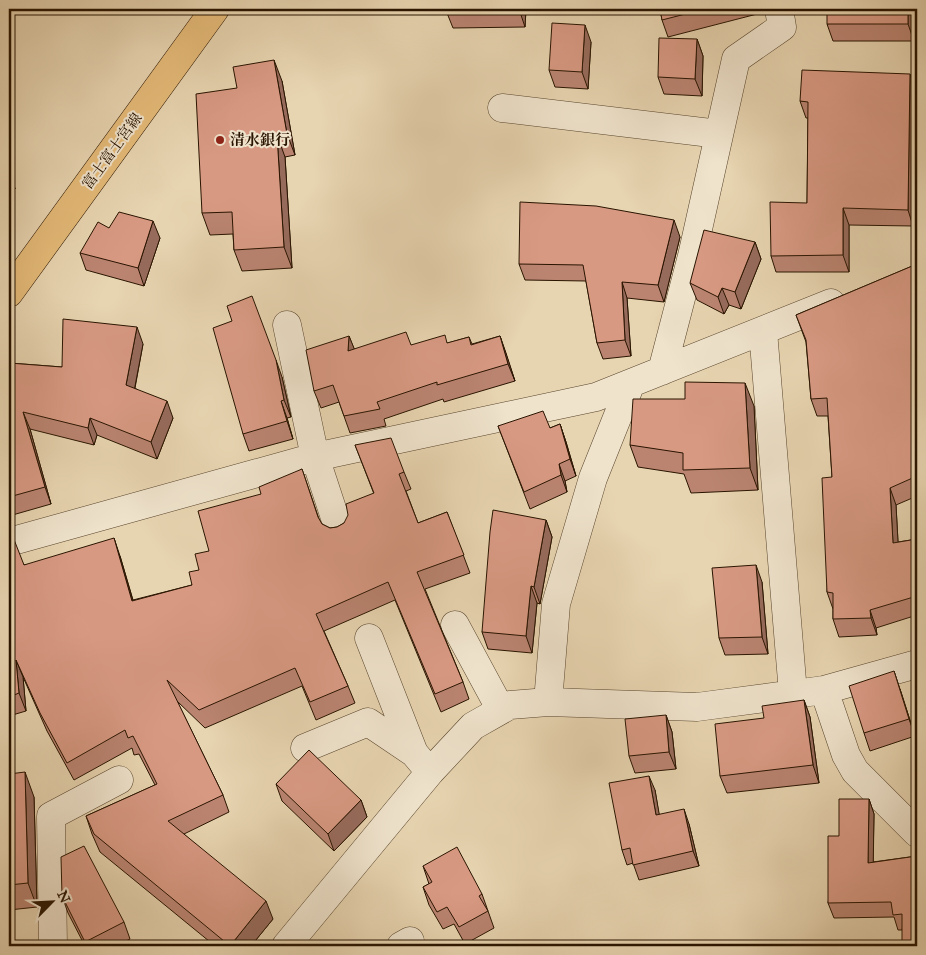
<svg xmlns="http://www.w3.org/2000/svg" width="926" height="955" viewBox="0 0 926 955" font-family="'IM FELL Great Primer','Noto Serif JP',serif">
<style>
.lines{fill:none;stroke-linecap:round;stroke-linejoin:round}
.minor-casing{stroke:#58442c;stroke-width:29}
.major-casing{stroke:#291400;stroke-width:29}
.minor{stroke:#efe3cc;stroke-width:28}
.major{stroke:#e4ba78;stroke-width:28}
.wall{fill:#ba8471;stroke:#291400}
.shaded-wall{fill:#976b5c;stroke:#291400}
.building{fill:#d89983;stroke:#291400}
.poi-dot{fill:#8f2418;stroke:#efe3cc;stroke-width:2}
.labels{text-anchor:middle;stroke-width:4;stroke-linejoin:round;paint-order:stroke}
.poi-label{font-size:15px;font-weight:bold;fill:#291400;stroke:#efe3cc;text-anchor:start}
.street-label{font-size:15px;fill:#291400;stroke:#efe3cc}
</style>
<rect width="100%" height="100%" fill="#e7d4b0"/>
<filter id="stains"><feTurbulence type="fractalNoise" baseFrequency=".004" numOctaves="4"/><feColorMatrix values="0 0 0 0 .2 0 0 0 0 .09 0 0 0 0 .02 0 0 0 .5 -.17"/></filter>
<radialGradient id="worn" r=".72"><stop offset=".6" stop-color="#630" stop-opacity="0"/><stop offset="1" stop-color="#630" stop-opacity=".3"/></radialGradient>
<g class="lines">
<defs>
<path id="minor" d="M502,108L719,134
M287,325L315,457L339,530
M763,331L793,693
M662,371L692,256L736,59L782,27L779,9
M9,542L315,457L596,397L831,303
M455,625L501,710
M369,638L414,753
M824,690L846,755L855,771L917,833
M548,702L556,604L593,478L631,383
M305,748L368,722L414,753L430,772
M53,946L51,816L119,780
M286,946L430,772L473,726L510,705L548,702L697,707L824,690L917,664
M401,946L410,941"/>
<path id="major" d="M9,293L215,9"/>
</defs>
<use href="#minor" class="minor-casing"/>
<use href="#major" class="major-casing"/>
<use href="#minor" class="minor"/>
<use href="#major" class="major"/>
</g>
<path class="wall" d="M22,9H44L23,13Z
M447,9H526L525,27L453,28L447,13Z
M660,9H760L761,13L668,37L662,20Z
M914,9V41H833L827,24Z
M697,39L703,56L702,96L664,94L658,77Z
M591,42L588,89L555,87L549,70Z
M282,81L295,155L285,157L292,268L242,271L234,250L233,234L210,235L202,213Z
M916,90L913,226L849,225V272H776L771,256L807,203L808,118H806L800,101Z
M9,164L15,189L9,190Z
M109,228L160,238L144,286L86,270L80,253Z
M680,237L664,302L627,298L631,356L603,359L597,343L586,281L525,280L519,264Z
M755,242L761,259L741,309L729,305L724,314L697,300L690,283Z
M917,264V496L896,505L898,542L917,539V615L876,628L877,635L839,637L833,619V609L827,592L832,477L828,416H817L811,399L806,342L796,315Z
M349,336L354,349L448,343L469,337L472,344L500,336L515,381L444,402L443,399L384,419L386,426L350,433L339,402L321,408L314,391Z
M143,344L135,388L173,418L157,459L97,435L94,445L30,429L51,504L9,516V360L10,363L62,367Z
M282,377L291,417L287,418L293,439L249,451L243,434Z
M754,406L758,490L691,493L684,474L638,467L630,445Z
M560,424L566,442L576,476L565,481L567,492L530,509L498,426L550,428Z
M355,445L404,472L411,489L406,491L418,523L447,512L470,573L425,589L463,682L469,699L441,712L395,600L324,631L348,686L355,703L316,720L302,686L205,728L177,701L223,795L229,812L184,834L273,919L251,946H215L100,852L92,834L86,816L155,785L139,754L134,755L132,748L74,780L47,731L23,677L26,711L9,716V538L24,565L120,556L133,600L192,585L209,551L261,494L302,469L319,519L322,524L330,528L337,527L344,523L374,494Z
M546,520L552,537L540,604L537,603L532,653L488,649L482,632Z
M762,582L768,654L725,655L719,638Z
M900,689L915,736L870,751L864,733Z
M804,700L810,717L819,783L727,793L720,776L764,718Z
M666,715L672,732L676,769L635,773L629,756Z
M9,774L34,797L37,907L9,910Z
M276,784L361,800L367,817L334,851L282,801Z
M655,790L659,815L689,824L699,866L639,880L633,863L627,865L622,850Z
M869,799L874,814L873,862L917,856L902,930H898L894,917L834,918L828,903L839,836Z
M423,866L482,894L494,928L465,944L454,924L443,929L429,905L423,887L429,884Z
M62,896L124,922L130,939L116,946H85L68,913Z"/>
<path class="shaded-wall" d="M520,9H526L525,27L520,12Z
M908,9H914V41L908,24Z
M585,25L591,42L588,89L582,72Z
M697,39L703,56L702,96L695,79Z
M274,60L282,81L295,155L287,134Z
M910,74L916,90L913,226L908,210Z
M277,135L285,157L292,268L284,247Z
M9,164L15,189L9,172Z
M843,208L849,225V272L843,255Z
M674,220L680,237L664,302L658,285Z
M153,221L160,238L144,286L138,268Z
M755,242L761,259L741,309L735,292Z
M622,282L627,298L631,356L625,340Z
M722,288L729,305L724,314L718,297Z
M137,327L143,344L132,402L126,385Z
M349,336L356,353L348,351Z
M500,336L506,353L515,381L508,364Z
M276,360L282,377L291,417L284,400Z
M745,383L754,406L758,490L750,468Z
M167,401L173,418L157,459L151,442Z
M281,401L287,418L293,439L287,421Z
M23,412L30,429L51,504L45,487Z
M90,418L97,435L94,445L88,428Z
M560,424L566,442L576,476L570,459Z
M559,464L565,481L567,492L561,475Z
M890,488L896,505L899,560L893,543Z
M546,520L552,537L540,604L534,587Z
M114,538L120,556L138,618L132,601Z
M756,565L762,582L768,654L762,637Z
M531,586L537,603L532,653L526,636Z
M870,610L876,628L877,635L871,618Z
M16,660L23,677L26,711L19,693Z
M894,671L900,689L915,736L909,719Z
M804,700L810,717L819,783L813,765Z
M666,715L672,732L676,769L669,752Z
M25,772L34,797L37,907L28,883Z
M649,776L655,790L662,830L656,815Z
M869,799L874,814L873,878L868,863Z
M361,800L367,817L334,851L328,834Z
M684,809L689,824L699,866L693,851Z
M266,901L273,919L251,946H230Z"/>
<path class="building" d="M447,9H520V12L447,13Z
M660,9H705L662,20Z
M827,9H908V24H827Z
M552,23L585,25L582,72L549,70Z
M659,38L697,39L695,79L658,77Z
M274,60L287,134L277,135L284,247L234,250L232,212L202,213L196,94L237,88L233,67Z
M802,70L910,74L908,210L843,208V255L771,256L770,202L807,203L808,102L800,101Z
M520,202L596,206L674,220L658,285L622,282L625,340L597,343L583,265L519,264Z
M119,212L153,221L138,268L80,253L98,222L109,228Z
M704,230L755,242L735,292L722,288L718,297L690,283Z
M917,264V476L890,488L893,543L917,539V596L870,610L871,618L833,619V593L827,592L822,478L832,477L827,398L811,399L806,340L796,315Z
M252,296L276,360L284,400L281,401L287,421L243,434L213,328L232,321L227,306Z
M63,319L137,327L126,385L167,401L151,442L90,418L88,428L23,412L45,487L9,497V361V363L62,367Z
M406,332L411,345L445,335L447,343L469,337L471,345L500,336L508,364L437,385V382L377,402L380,409L344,416L333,385L314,391L306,350L349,336L348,351Z
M685,382L745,383L750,468L683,470V453L630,445L633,399H685Z
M543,411L550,428L560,424L570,459L559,464L561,475L524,492L498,426Z
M391,438L404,472L399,474L418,523L447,512L464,555L417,572L463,682L435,694L388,582L316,614L348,686L310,702L295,668L199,710L167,680L223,795L168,821L266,901L230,946L94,834L86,816L157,784L133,736L128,738L125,730L67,763L40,713L16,660L19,693L9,697V538L13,537L24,565L114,538L132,601L192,585L189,572L199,570L195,554L209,551L198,511L261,494L259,487L302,469L318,517L322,524L330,528L337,527L344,523L348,515L346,504L374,493L355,445Z
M493,510L546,520L534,587L531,586L526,636L482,632L490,532Z
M756,565L762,637L719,638L712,568Z
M894,671L909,719L864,733L849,686Z
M804,700L813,765L720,776L715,724L764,718L762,706Z
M666,715L669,752L629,756L625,719Z
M309,750L361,800L328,834L276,784Z
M25,772L28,883L9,885V774Z
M649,776L656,815L684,809L693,851L633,865L630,848L622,850L609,783Z
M839,799H869L868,863L917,856V946H902V914L893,915L891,902L828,903V836H839Z
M84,846L124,922L85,942L62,896L61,857Z
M457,847L482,894L479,896L488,911L459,927L447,907L437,912L423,887L432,882L423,866Z"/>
<circle class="poi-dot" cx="220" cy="140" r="5"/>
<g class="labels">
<g class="poi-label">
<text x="230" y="145">清水銀行</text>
</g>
<g class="street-label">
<text transform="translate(112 151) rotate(-54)" y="5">富士富士宮線</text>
</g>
</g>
<rect width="926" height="955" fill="none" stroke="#e7d4b0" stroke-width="30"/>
<rect x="10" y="10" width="906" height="935" fill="none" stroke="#291400" stroke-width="2.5"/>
<rect x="15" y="15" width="896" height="925" fill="none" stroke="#291400"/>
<g transform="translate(52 902) rotate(66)" stroke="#efe3cc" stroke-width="4" paint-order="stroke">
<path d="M0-4L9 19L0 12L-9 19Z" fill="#291400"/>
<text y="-8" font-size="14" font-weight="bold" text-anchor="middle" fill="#291400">N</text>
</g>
<rect width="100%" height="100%" filter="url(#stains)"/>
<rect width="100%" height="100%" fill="url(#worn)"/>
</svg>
